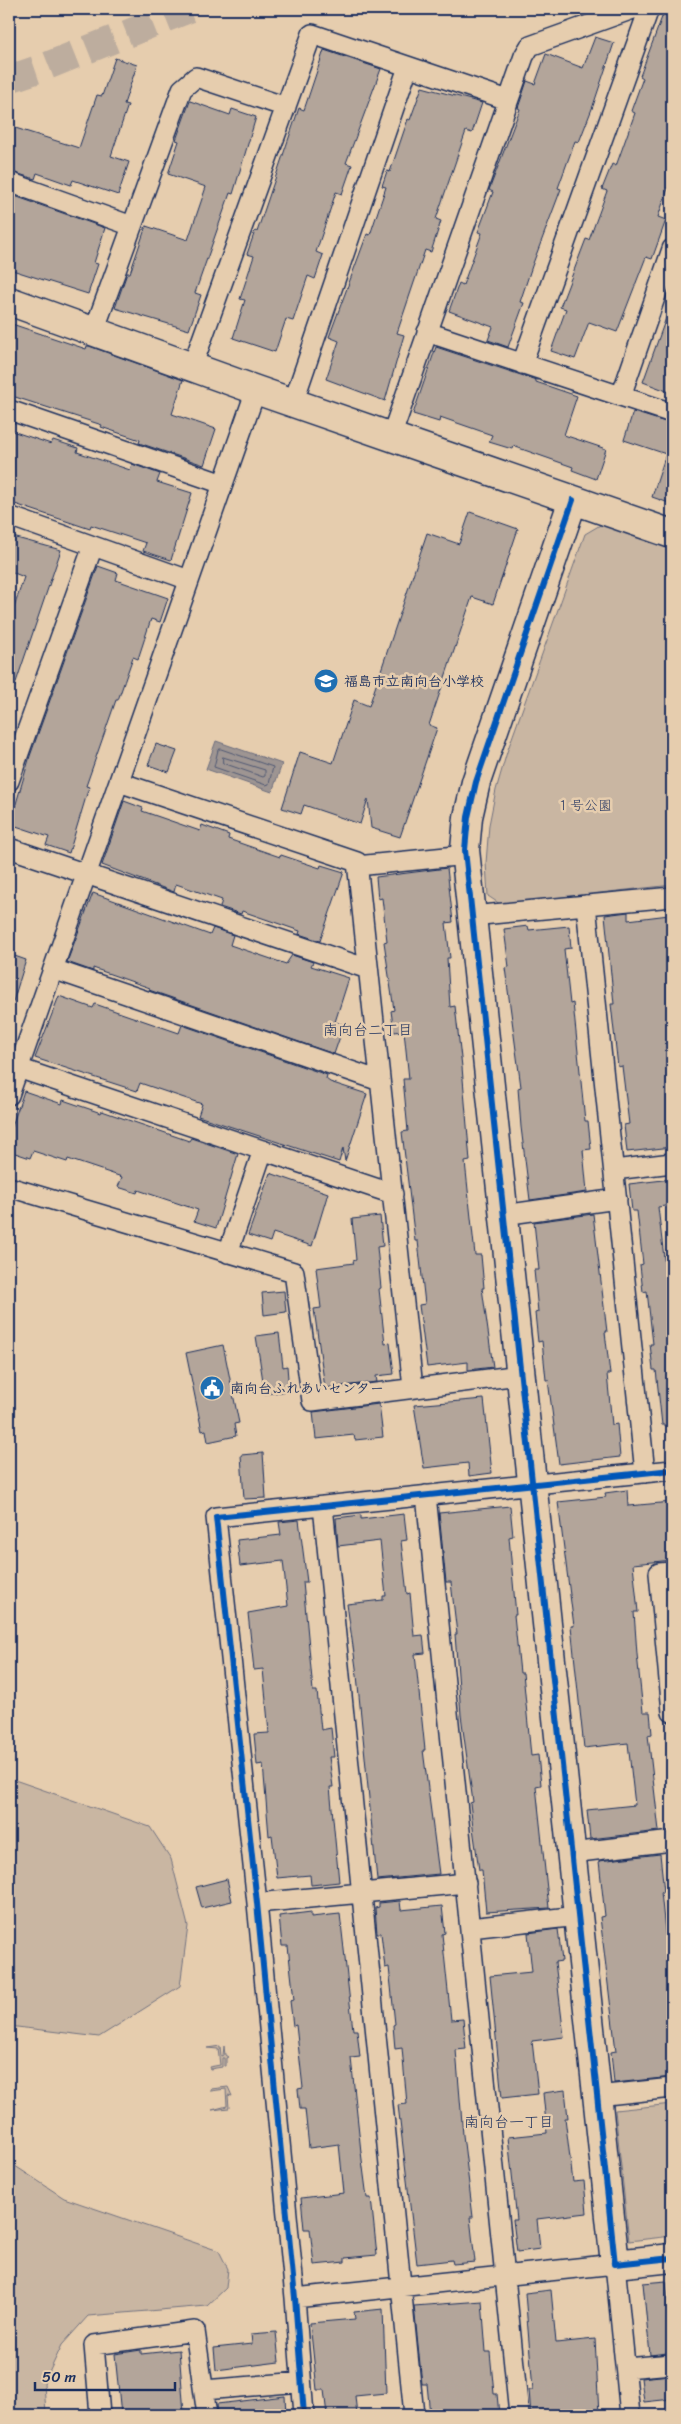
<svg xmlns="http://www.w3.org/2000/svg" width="681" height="2424" viewBox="0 0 681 2424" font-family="Sriracha,'Klee One',sans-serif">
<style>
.green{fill:#c9b6a2;stroke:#727280}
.water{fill:#9e9592;stroke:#6a6c7d}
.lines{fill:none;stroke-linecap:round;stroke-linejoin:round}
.shore{stroke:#4f5873;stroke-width:1}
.building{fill:#b3a59a;stroke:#1b2f5e}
.highway-tunnel{stroke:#bdad9e;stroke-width:28;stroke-dasharray:28 14;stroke-linecap:butt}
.street-casing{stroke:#1b2f5e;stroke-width:22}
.secondary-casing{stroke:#1b2f5e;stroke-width:31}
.street{stroke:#e6cdae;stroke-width:19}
.secondary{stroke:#e6cdae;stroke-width:28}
.cycleway-casing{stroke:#e6cdae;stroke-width:9}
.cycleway{stroke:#0057b8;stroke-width:6}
.labels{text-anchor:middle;stroke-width:5;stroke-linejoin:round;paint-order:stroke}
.poi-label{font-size:14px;font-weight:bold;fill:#1b2f5e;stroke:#e6cdae;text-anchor:start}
.park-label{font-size:14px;fill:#2c3c65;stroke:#e6cdae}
.neighbourhood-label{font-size:15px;fill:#1b2f5e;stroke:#e6cdae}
</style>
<rect width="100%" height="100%" fill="#e6cdae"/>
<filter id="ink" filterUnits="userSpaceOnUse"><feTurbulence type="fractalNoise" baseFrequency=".02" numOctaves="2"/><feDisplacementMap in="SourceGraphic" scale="10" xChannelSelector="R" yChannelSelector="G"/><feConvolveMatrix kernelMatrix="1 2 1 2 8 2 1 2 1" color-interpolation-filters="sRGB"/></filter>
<g filter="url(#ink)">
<path class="green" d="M602,524L672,547V885L500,904L488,896L486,863L489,825L496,790L507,752L585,534Z
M9,1778L150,1827L171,1859L188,1926L180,1986L99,2037L9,2026Z
M220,2046L221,2056L223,2055L224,2046L225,2055L228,2057L226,2058V2066H224V2058H222V2067L210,2069L209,2067L220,2065L218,2049L207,2048Z
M228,2087L232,2096L228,2095L229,2108L212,2110L227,2106L226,2089L211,2091V2089Z
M672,2104V2236L629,2241L615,2110Z
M9,2162L64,2198L219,2251L228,2269L226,2288L207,2306L88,2316L62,2345L44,2383L46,2415H9Z"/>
<path class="water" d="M216,741L282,764L272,792L206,769Z"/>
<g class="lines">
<path class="shore" d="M221,749L273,767L269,784L266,785L214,767L218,750Z
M223,757L265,770V776L263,777L223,763Z"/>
</g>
<path class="building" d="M665,9H672V177L658,217L666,220L652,259L646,257L617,332L589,322L575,359L551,351L566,309L560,307L586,239L589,240L607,191L602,189L612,164L616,166L635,113L631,111L643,78L640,76Z
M595,37L614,43L593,106L579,142L575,141L558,188L561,189L532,266L520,302L524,303L508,347L488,340L493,327L449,311L459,283L463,285L482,233L478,232L493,192L489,190L520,109L518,108L527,81L535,84L546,54L583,68Z
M324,50L381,69L346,163L352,165L342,194L336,192L316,252L323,255L315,279L308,276L293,321L286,319L275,352L233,338L245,300L240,299L254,256L247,254L255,231L257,232L299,108L304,110Z
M115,58L137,65L124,104L128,105L111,156L129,162L118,195L73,180L71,185L37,173L35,179L9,171V126L79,148L97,95L102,96Z
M422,87L482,103L472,133L466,131L436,219L441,221L431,252L425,250L397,333L404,335L385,401L326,379L339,341L329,337L367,234L370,235L386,187L382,186L387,171L390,172L408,119L410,120Z
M190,101L230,115L232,109L256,117L233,194L230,193L195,293L201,295L189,330L115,308L127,273H130L146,226L188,240L206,187L168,174L179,141L176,140Z
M9,194L105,228L94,263L98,264L88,294L9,269Z
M671,304H672V393L643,382Z
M9,323L86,349L87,346H89L183,380L172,414L216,429L204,465L139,443L140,440L101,427L102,425L9,395Z
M436,347L536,380V382L577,396L564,435L606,449L596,479L572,470L573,467L513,446L512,449L489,442L492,435L440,417L439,422L413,414Z
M633,412L672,424V504L652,497L666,454L624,440Z
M12,431L51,444L53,440L78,448L77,452L130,470L132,464L160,474L157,482L192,493L171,560L143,551L146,543L91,525L90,529L9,502V442Z
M470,512L518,529L493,604L472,597L429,725L437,728L400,837L371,828L368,799L360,824L304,805L301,814L282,808L300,752L333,763L354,700L369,706L427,533L459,544Z
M9,536L61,550L11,697L9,696V623L24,577L9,571Z
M98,566L118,573L116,580L168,598L160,622L151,619L138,659L133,657L118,700H116L86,786L89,787L69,853L46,845L49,837L10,824L30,756Z
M156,744L177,751L169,772L148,765Z
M124,801L143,808L142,811L200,831L202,825L229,835L228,839L280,857L281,855L320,868L321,865L344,872L320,941L299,934L300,931L242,911L241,914L220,907L222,900L176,884L174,892L102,865Z
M447,868L453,922L446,923L450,958H447L450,1007L455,1006L462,1067L470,1161L465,1162L475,1255H481L484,1288H482L493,1367L468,1370V1362L427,1367L419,1305L425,1304L418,1241H415L402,1132L408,1131L403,1079H409L404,1031L394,1032L391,1011L394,1010L384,942L387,941L382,898L378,899L376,877Z
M93,893L210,935L213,928L233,935L230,945L286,964L292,955L313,962L311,966L349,978L335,1022L344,1025L334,1054L149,990L150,988L93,968V971L67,962Z
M628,912V920L669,915L672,941L667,942L672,993V1147L627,1152L624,1125L629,1124L622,1066L618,1067L611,1004H614L605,915Z
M528,926L529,930L569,926L571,948L564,949L570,1004L573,1003L585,1121H588L591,1149L583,1150L587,1192L530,1200L521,1127L518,1088L521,1087L505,968L509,967L504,929Z
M9,954L26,960L12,1005H9Z
M59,996L93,1008L95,1004L179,1033L182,1025L327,1075L326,1079L330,1082L367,1094L345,1161L343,1148L339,1162L198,1116L202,1104L140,1083L137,1091L35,1058Z
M24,1091L62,1104L63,1100L101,1113L102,1111L189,1141L191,1138L238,1154L216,1228L194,1221L198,1210L138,1190L137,1193L118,1187L122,1177L68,1159L67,1162L33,1151L30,1158L9,1151V1135Z
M270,1173L328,1193L312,1246L273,1233L270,1242L248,1235Z
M672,1179V1205L658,1207L672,1326L668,1327L672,1365V1425H662L656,1370H653L650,1344H653L647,1291L643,1292L640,1265L643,1264L637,1211H632L629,1184Z
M593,1214L607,1332H605L610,1374H607L612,1425L617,1424L620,1457L559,1464L548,1380H546L542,1341L538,1342L535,1313L538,1312L534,1270H539L534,1222Z
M380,1216L383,1246L377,1247L381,1288L379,1289L385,1344L390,1343L394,1374L376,1376L377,1382L325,1388L314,1309L321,1308L316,1268L354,1263L353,1261L356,1260L352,1219Z
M284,1291L286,1312L264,1315L262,1293Z
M279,1333L283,1367L287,1366L289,1391L265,1394L256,1336Z
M223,1345L239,1423L234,1424L236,1436L208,1442L206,1430L202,1431L186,1353Z
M484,1399L492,1473L469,1476L468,1463L424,1468L414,1405Z
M379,1404L383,1437L355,1440L354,1435L316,1439L313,1412Z
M263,1453L266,1498L244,1499L241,1455Z
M627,1490L628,1506L672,1502V1560L633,1564L638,1612H634L637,1654L643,1712H650L652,1734L648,1735L659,1831L590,1839L587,1810L635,1805L628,1743L584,1748L571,1626H574L558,1502L606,1497L605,1493Z
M510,1506L513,1536L509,1537L516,1615H514L520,1673H523L531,1756L538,1755L541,1785L536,1786L549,1908L486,1912L482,1870H479L473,1828L470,1803L473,1802L461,1715L455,1634H457L451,1582H446L439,1513Z
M404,1514L407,1540L401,1541L407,1594L410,1593L414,1636L423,1635L425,1653L415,1654L425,1750H423L439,1874L377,1880L357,1675L347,1604L383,1600V1596H386L380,1541L338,1546L336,1518L361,1515V1519Z
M299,1520L307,1582H303L313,1691H317L321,1730L331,1728L334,1757H329L333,1787H330L339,1882L311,1885L310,1875L277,1878L272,1835L269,1836L263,1764L257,1765L254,1734L269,1733L263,1669L254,1670L248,1613L288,1606L283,1561L240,1566L237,1540L281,1535L279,1522Z
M660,1854L664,1892H661L667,1951H670L672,1974V2077L614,2083L611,2052L616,2051L600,1917L605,1916L599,1861Z
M227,1879L232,1901L202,1908L196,1887Z
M400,1901L401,1910L442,1906L445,1933L442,1934L451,2020L463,2019L466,2049L456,2050L463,2135L473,2217H470L475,2262L453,2264L452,2260L417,2264L398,2105L407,2104L402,2048L395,2049L393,2025L395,2024L389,1967L385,1968L381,1933H377L375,1908L379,1907V1903Z
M311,1912V1917L340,1914L353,2030H357L360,2057L351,2058L361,2152L367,2198H371L377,2255L345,2258V2262L314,2265L310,2229H304L301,2198L344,2193L339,2144L309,2148L305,2109H300L298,2089L303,2088L296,2025L293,2026L290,2001L294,2000L288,1946H282L279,1916Z
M558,1929L562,1961L555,1962L564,2037L532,2041L538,2094L502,2098L490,1976L532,1972L528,1933Z
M565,2090L568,2118H565L573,2182L584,2181L587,2213L537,2219L540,2249L517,2252L513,2220H517L508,2137L547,2133L543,2093Z
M666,2281L672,2350H667V2353L650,2355L643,2283Z
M551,2290L556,2343L595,2339L599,2415H531L529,2390H533L525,2293Z
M482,2301L486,2352H490L494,2394H497L499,2415H430L427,2384H422L414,2306Z
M383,2309L386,2393L355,2396L357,2415H327L324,2390H317L310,2323L355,2319L354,2312Z
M276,2332L279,2362L216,2370L214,2348L252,2344L251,2334Z
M141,2350V2354L179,2350L184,2413L121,2415L115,2354Z
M670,2375L672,2399L644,2402L641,2378Z
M285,2396L286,2415H218L217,2404Z"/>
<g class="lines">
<path class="highway-tunnel" d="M9,79L44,67L189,9"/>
<defs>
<path id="street" d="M9,182L132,226
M94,331L182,89L196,77L286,107
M427,332L672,413
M522,364L649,9
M192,367L312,34L508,100
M621,396L672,249
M293,403L408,67
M9,410L223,484
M391,437L524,56L530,46L633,9
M9,516L189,580
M9,781L93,546
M119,782L357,862L413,1388
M9,848L368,969
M357,866L466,855
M586,905L645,1473
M471,916L672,897
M53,969L380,1081
M18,1068L393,1194
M9,1095L256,390
M614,1170L672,1163
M9,1187L294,1272L312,1401L520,1375
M503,1215L617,1199
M228,1253L263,1150
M426,1495L519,2415
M323,1506L414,2415
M672,1572L659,1573L672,1712
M571,1853L672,1841
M257,1903L466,1883
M470,1928L578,1916
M597,2096L672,2088
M295,2298L615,2264L630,2415
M626,2368L672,2364
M204,2390L301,2382
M100,2415L94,2345L195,2331L207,2415
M304,2415L295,2298L257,1903L216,1517L672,1470"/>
<path id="secondary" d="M9,301L256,390L672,534
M573,500L476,782L468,817L465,850L615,2264L672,2258"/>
</defs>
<use href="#street" class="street-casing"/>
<use href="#secondary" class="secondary-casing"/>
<use href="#street" class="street"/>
<use href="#secondary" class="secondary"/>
<defs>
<path id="cycleway" d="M573,500L476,782L468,817L465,850L615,2264L672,2258
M304,2415L295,2298L257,1903L216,1517L672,1470"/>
</defs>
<use href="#cycleway" class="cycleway-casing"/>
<use href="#cycleway" class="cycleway"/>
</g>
</g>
<defs>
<symbol id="school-disc" viewBox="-11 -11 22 22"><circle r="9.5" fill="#1f6fb2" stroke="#e6cdae"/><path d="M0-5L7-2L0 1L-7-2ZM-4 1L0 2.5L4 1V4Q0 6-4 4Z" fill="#fff"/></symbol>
<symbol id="civic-disc" viewBox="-11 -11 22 22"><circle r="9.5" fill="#1f6fb2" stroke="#e6cdae"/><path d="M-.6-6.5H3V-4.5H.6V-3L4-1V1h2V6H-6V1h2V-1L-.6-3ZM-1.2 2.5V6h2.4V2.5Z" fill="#fff"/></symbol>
</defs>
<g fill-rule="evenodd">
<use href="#school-disc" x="312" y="667" width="28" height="28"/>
<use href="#civic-disc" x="198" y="1374" width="28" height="28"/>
</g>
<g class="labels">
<g class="poi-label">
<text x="344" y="686">福島市立南向台小学校</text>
<text x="230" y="1393">南向台ふれあいセンター</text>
</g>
<g class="park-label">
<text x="584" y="810">１号公園</text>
</g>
<g class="neighbourhood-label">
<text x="368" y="1035">南向台二丁目</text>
<text x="509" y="2127">南向台一丁目</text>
</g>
</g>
<rect width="681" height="2424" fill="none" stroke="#e6cdae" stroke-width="30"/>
<rect x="15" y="15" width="651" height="2394" fill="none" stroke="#1b2f5e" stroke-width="2" filter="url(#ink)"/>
<path d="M35 2382v8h140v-8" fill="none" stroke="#1b2f5e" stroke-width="2.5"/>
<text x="42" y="2382" font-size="15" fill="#1b2f5e" stroke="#e6cdae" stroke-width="4" paint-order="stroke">50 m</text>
</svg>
